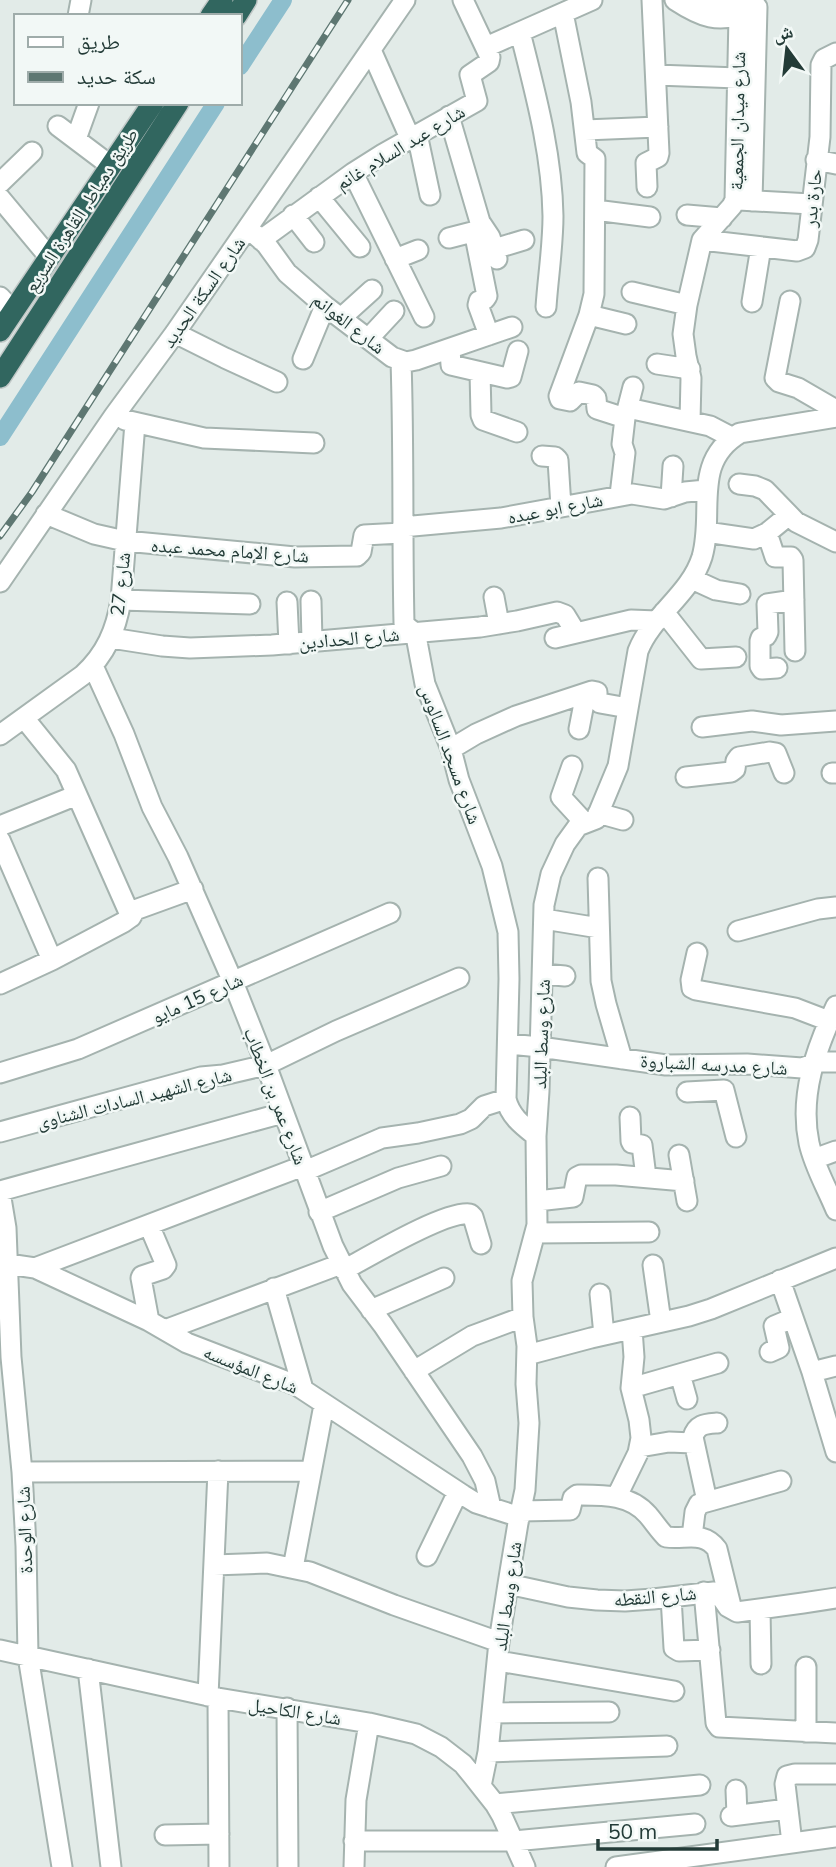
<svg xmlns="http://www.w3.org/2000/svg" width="836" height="1867" viewBox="0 0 836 1867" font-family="Mulish,'Noto Naskh Arabic',sans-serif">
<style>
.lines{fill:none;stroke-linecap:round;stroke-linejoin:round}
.canal{stroke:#8dbecd;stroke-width:18}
.minor-casing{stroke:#a5b3af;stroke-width:23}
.highway-casing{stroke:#c1c8c7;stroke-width:24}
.minor{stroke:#fff;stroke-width:19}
.highway{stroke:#31665f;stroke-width:21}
.rail-casing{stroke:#5e7772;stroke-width:7}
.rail{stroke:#f2f8f6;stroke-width:4.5;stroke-dasharray:13;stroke-linecap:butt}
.labels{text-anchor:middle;stroke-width:5;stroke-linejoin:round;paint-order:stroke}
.street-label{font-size:19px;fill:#233b37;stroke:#f2f8f6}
</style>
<rect width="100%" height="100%" fill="#e2ebe8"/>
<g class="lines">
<path class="canal" d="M240,66L283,0
M0,437L216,103"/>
<defs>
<path id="minor" d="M675,0C701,17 718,24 749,12
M700,0C715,5 726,7 742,0
M563,13L581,102L587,153L595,159L594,294L589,315L559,396L560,399L570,401L579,392L593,395L596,398L597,409L625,418L622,444L625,453L620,495
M78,16L81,0
M520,32C535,92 552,153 553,216C553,246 548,277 546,307
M486,47L592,0
M371,50L410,138
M656,75L738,78
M449,116L480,222L490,237L497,259
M58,126L111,166
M585,130L658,127
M417,134L430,195
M76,139L89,103
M816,160L836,164
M353,173L424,317
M0,183L32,152
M647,187L646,163L658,157L659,153L652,0
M319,197L360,247
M0,198L50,258
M739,200L811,204
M752,201L757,7
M595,210L650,217
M293,215L314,242
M687,215L722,218
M251,231L266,244L287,273L325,306L392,357L406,362L416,360L512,327
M474,231L487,296L485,299L479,301L478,305L489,335
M449,238L484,229
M261,240L353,173L383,154L477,101L470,75L489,62L490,57L463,0
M702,240L797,251L805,248L808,240L820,137L821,65L824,59L836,53
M494,249L524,240
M395,259L418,250
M632,292L687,305
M0,297L13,311
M790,301L775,378L779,382L798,388L836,410
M752,302L761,247
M589,315L626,324
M341,318L372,290
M175,333L225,358L277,382
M368,339L394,311
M450,349L451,365L507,378L511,377L518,351
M303,359L325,306
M401,361C404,449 402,536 404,623C407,629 413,629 416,636L425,684L451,749L459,780L492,866L508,932L509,979L506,1099C510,1116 522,1125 536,1136
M657,364L690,369
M480,372L481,415L483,420L517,432
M628,408L710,426L733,438
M625,418L633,387
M125,420L204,438L314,443
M690,421L691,378L686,356L683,334L687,305L702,240L732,206L735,200L739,16
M542,456L555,457L558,460L561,507
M739,484L755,486L765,490L796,522L836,542
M671,497L673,466
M46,514L94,534L125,541L295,557L357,556L361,552L364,535L402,533
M402,527L501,518L632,494L664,499L685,492L706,490
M706,532L754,539L767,533L789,515
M767,533L775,557H791L793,560L795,651
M692,579L716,590L740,594
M0,582L114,416L175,333L405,0
M494,597L499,624
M121,600L250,604
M311,601L312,641
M287,602L289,644
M664,612L701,659L736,657
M111,638L162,646L190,648L272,645L480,627L517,621L557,612L565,615L576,633
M555,638L631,620L657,621
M93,666L124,734L152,807L178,857L233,982L266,1065L333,1246L352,1284L383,1325L472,1456L485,1481L491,1508
M777,668L762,669L760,666V641L761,638L766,636L768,632L767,604L794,600
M24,718L66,770L131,917
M702,727L752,721L781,725L836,721
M579,729L586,693
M0,735L83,675C106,654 116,630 121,600L135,423
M451,749L476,734L516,716L592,691L597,692V700L600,703L628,708
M572,766L561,797L584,822
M832,773H836
M686,777L731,772L735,769L736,761L739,757L770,752L776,753L784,773
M598,813L623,820
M0,826L77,795
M0,840L52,960
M598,878L601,981L606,1004L622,1059
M544,919L599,928
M738,931L818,909L836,907
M697,953L691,980L692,988L696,990L795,1008L829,1021
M543,974L565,976
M0,984L52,960L124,922L131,917L135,910L193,889
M836,1006C816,1049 799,1095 809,1143C814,1166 827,1188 836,1210
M508,1044L540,1047L666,1065L747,1064L802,1068L819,1062H836
M0,1073L78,1049L390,913
M687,1092L724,1090L736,1137
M630,1117L631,1141L632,1143L642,1145L646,1177
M0,1132L201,1077L223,1075L266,1065L336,1031L459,978
M679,1155L687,1201
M814,1159L836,1151
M305,1171L382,1138L418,1133L460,1124L471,1119L484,1106L506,1099
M0,1191L283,1113
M0,1192L6,1228L11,1357L22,1472L26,1546L28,1656L62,1867
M537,1201L573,1197L577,1177L581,1175H616L684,1181
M319,1212L398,1178L441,1166
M535,1233L649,1232
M8,1264L35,1268L149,1321L187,1343L296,1385L463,1495L476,1503L520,1517
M653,1265L661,1322
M35,1268L303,1166
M344,1270C368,1257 446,1210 470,1214L473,1217L481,1244
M780,1280L812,1372L836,1452
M274,1288L303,1389
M600,1294L604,1335
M371,1310L444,1278
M149,1321L141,1278L142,1276L163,1269L166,1265L149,1225
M165,1330L341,1264
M770,1352L779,1348L774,1326L793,1318
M527,1355L591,1338L689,1316L711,1309L836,1258
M414,1371L472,1336L523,1317
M812,1372L836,1366
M680,1374L687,1399
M631,1388L718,1363
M640,1447L669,1442L693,1443
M22,1472L311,1471
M617,1496L638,1453L641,1438L639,1420L631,1388L634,1357L632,1329
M707,1501L693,1437C697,1424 705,1424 717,1423
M521,1511L570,1510L573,1498L577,1495C603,1495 630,1494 648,1515C654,1522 659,1530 666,1537C685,1540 703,1530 717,1549L731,1606
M692,1537L695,1512L699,1504L781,1481
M427,1556L458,1492
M214,1565L267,1563L310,1572L394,1605L499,1642
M293,1568L324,1405
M508,1584L568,1597L597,1600L625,1601L653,1599L714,1592L719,1594L728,1607L737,1612L803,1603L836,1598
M704,1592L716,1723L719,1727L836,1733
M671,1597L674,1648L679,1651L710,1650
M760,1609L761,1664
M0,1650L218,1698L369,1723L416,1734L441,1747L463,1764L472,1775L495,1804L502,1816L525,1867
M498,1661L674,1691
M88,1669L111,1867
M208,1696L218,1471
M218,1698L219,1867
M287,1708L288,1867
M492,1713L609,1712
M806,1732V1667
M488,1752L667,1746
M481,1786L488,1752L499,1642L508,1584L518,1523L525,1490L529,1423L526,1384L527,1346L523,1317L522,1281L537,1225L536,1136L539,1091L544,905L551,874L565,844L578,826L596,819L618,766L638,651C652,615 690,595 702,557C715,512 691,462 740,433L836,417
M736,1790L737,1815
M495,1804L700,1785
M731,1816L788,1809
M165,1835L219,1834
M354,1841H514L695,1824
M792,1843L785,1784L787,1776L795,1774H836
M354,1867L356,1800L369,1723
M616,1867L836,1837"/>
<path id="highway" d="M211,16L222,0
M236,16L246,0
M0,331L153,103
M0,377L178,103"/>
</defs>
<use href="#minor" class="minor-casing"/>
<use href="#highway" class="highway-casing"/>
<use href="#minor" class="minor"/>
<use href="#highway" class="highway"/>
<defs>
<path id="rail" d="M0,536L32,492L348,0"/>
</defs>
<use href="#rail" class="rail-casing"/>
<use href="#rail" class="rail"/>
</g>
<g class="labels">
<g class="street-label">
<text transform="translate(737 121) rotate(-89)" y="7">شارع ميدان الجمعية</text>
<text transform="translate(400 147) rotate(-31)" y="7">شارع عبد السلام غانم</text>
<text transform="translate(812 198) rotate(-84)" y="7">حارة بدر</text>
<text transform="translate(81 210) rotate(-57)" y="7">طريق دمياط, القاهرة السريع</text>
<text transform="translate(203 292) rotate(-55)" y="7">شارع السكة الحديد</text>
<text transform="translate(349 323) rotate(38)" y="7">شارع الغوانم</text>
<text transform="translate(555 508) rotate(-11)" y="7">شارع ابو عبده</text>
<text transform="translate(230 550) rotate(4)" y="7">شارع الإمام محمد عبده</text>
<text transform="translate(120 584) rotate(-84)" y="7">شارع 27</text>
<text transform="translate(349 638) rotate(-5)" y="7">شارع الحدادين</text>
<text transform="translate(451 754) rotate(70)" y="7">شارع مسجد السالوس</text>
<text transform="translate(197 998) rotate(-24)" y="7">شارع 15 مايو</text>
<text transform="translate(541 1034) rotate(-88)" y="7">شارع وسط البلد</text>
<text transform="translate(714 1064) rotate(3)" y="7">شارع مدرسه الشباروة</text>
<text transform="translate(276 1096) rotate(69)" y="7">شارع عمر بن الخطاب</text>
<text transform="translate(134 1098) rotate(-14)" y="7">شارع الشهيد السادات الشناوى</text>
<text transform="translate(251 1369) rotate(22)" y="7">شارع المؤسسه</text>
<text transform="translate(24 1530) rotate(-92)" y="7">شارع الوحدة</text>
<text transform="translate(507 1596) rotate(-82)" y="7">شارع وسط البلد</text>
<text transform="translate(655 1596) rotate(-5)" y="7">شارع النقطه</text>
<text transform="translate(295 1711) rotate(9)" y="7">شارع الكاحيل</text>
</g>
</g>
<rect x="14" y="14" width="228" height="91" fill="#f2f8f6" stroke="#9facaa" stroke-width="2"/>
<rect x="28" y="37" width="35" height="10" fill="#ffffff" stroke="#9facaa" stroke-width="2"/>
<text x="77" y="49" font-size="21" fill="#233b37">طريق</text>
<rect x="28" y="72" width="35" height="10" fill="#5e7772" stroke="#9facaa" stroke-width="2"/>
<text x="77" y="84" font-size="21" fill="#233b37">سكة حديد</text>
<g transform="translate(787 49) rotate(345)" stroke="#f2f8f6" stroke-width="5" paint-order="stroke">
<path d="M0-5L12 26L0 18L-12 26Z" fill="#233b37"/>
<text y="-10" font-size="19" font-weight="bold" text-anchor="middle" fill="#233b37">ش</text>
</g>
<path d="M598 1839v10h119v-10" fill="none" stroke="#233b37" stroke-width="3.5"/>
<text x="608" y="1839" font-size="21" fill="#233b37" stroke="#f2f8f6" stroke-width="5" paint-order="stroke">50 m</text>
</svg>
